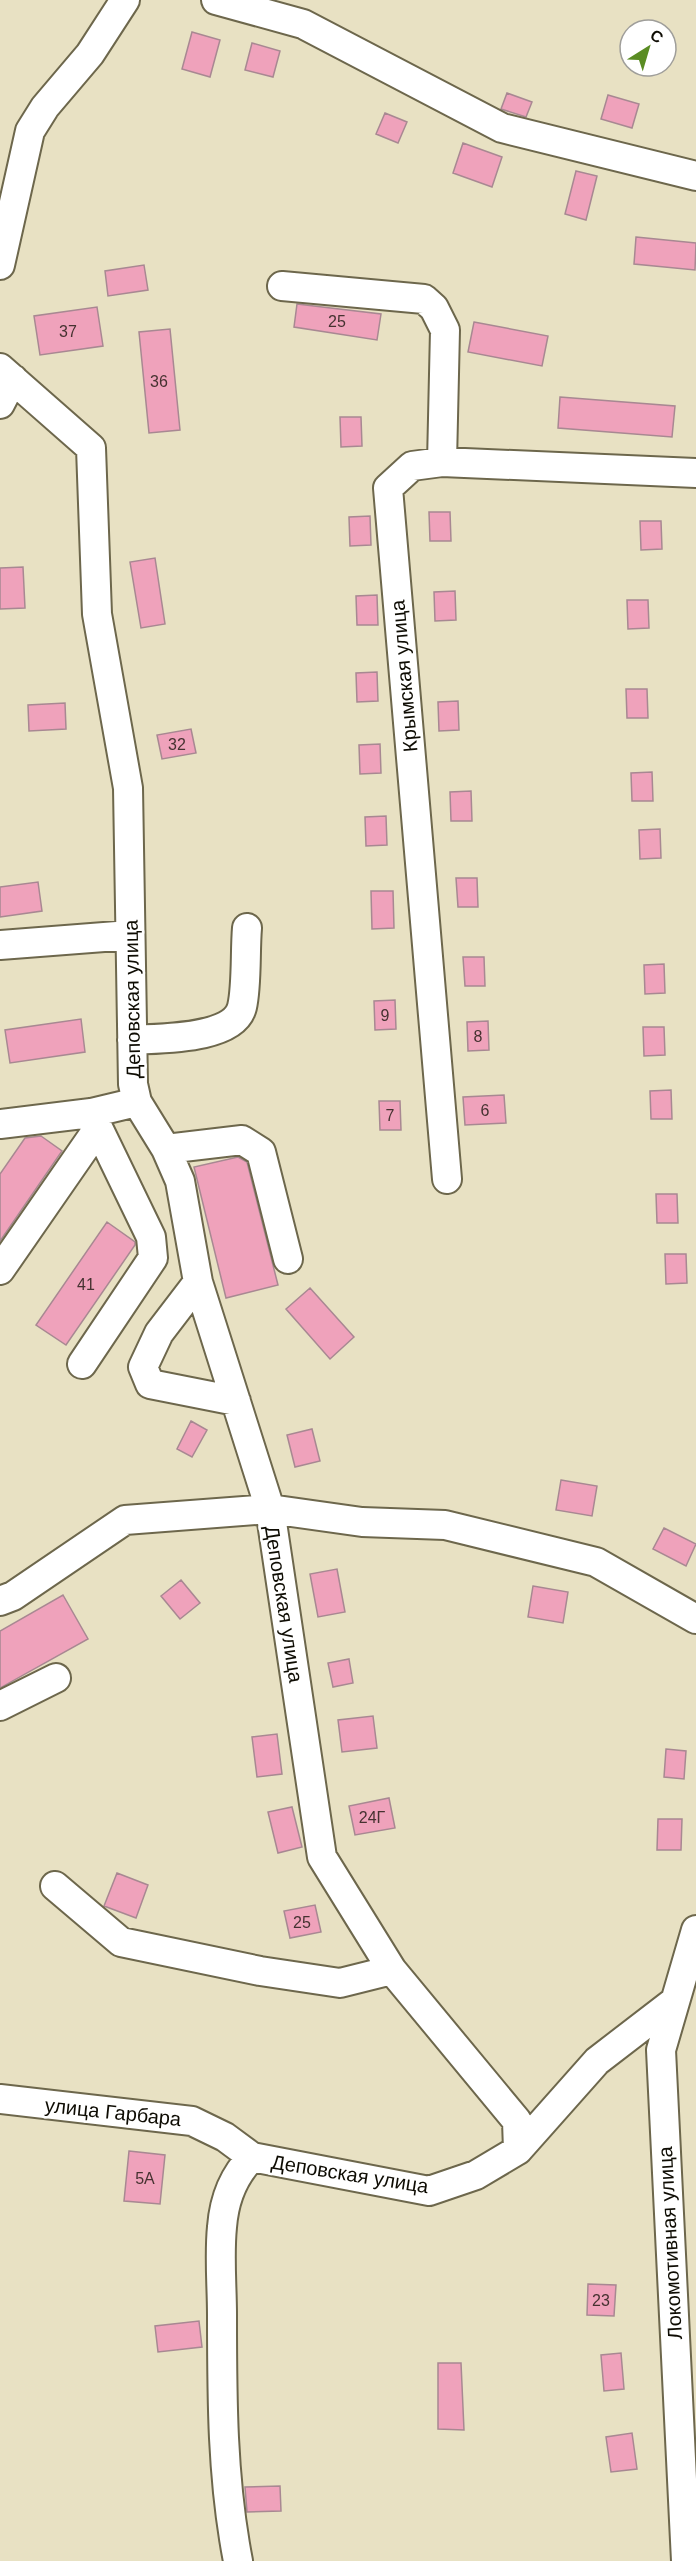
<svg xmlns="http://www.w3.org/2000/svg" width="696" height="2561" viewBox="0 0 696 2561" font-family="Helvetica,sans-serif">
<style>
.building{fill:#efa2bb;stroke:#a88892;stroke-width:1.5}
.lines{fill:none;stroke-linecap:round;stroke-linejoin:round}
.minor-casing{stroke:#6d674c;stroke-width:32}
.minor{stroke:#fff;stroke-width:28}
.labels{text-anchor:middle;stroke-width:5;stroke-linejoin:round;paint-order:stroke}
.number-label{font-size:16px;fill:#463231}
.street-label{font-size:20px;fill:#0e0c03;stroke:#fff}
</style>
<rect width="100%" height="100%" fill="#e8e1c3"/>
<path class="building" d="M192,32L220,40L210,77L182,69Z
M252,43L280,51L273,77L245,70Z
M507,93L532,102L526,117L501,109Z
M608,95L639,104L632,128L601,119Z
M385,113L407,122L398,143L376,134Z
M463,143L502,157L492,187L453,173Z
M576,171L597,176L586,220L565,214Z
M636,237L696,243L695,270L634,264Z
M144,265L148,290L108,296L105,271Z
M297,304L381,314L377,340L294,327Z
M97,307L103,346L40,355L34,316Z
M474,322L548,336L542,366L468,352Z
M170,329L180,430L149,433L139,332Z
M560,397L675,406L672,437L558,428Z
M340,417H361L362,446L341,447Z
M429,512H450L451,541H430Z
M370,516L371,545L350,546L349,517Z
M640,521H661L662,549L641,550Z
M155,558L165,624L141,628L130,562Z
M23,567L25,608L0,609V568Z
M455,591L456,620L435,621L434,592Z
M377,595L378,625H357L356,596Z
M627,600H648L649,628L628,629Z
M377,672L378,701L357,702L356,673Z
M626,689H647L648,718H627Z
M458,701L459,730L439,731L438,702Z
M65,703L66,729L29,731L28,705Z
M191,729L196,753L162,759L157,735Z
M380,744L381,773L360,774L359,745Z
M652,772L653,801H632L631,773Z
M471,791L472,821H451L450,792Z
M386,816L387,845L366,846L365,817Z
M660,829L661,858L640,859L639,830Z
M456,878H477L478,907H458Z
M38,882L42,911L0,917V887Z
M371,891H393L394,928L372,929Z
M463,957H484L485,986H465Z
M664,964L665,993L645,994L644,965Z
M395,1000L396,1029L375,1030L374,1001Z
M81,1019L85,1052L10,1063L5,1030Z
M488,1021L489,1050L468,1051L467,1022Z
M643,1027H664L665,1055L644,1056Z
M671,1090L672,1119H651L650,1091Z
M504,1095L506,1123L465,1125L463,1097Z
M379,1101H400L401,1130H380Z
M41,1136L62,1151L0,1241V1174L25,1138Z
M238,1157L247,1162L278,1285L226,1298L194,1167Z
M656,1194H677L678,1223H657Z
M107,1222L135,1242V1245L66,1345L36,1325Z
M665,1254H686L687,1283L666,1284Z
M310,1288L354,1337L330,1359L286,1309Z
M191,1421L207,1430L192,1457L177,1449Z
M312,1429L320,1461L295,1467L287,1435Z
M561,1480L597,1486L592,1516L556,1510Z
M664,1528L696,1544L686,1566L653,1549Z
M337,1569L345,1612L318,1617L310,1574Z
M181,1580L200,1603L180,1619L161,1596Z
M533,1586L568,1592L563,1623L528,1617Z
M63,1595L88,1639L0,1688V1631Z
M349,1659L353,1683L333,1687L328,1663Z
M373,1716L377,1748L342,1752L338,1720Z
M277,1734L282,1774L257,1777L252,1737Z
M666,1749L686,1751L684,1779L664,1777Z
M389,1798L395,1828L355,1835L349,1806Z
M292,1807L302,1847L278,1853L268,1812Z
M658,1819H682L681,1850H657Z
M117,1873L148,1885L136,1918L104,1906Z
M315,1905L321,1932L290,1938L284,1911Z
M129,2151L165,2155L160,2204L124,2201Z
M588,2284L616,2285L614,2316L587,2315Z
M199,2321L202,2347L158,2352L155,2326Z
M621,2353L624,2389L604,2391L601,2355Z
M438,2363H461L464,2430L438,2429Z
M632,2433L637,2469L611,2472L606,2437Z
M280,2486L281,2511L247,2512L245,2487Z"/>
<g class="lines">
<defs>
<path id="minor" d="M216,0L303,24L502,128L696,176
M0,265L30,131L45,107L90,54L125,0
M282,286L424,299L434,308L445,330L442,462
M0,368L91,448L97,614L128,788L133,1084L137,1102L166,1149L180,1181L198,1282L270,1509L322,1857L392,1970L517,2121L518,2150
M0,404L13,379
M0,945L130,935
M132,1040C159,1038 234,1040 242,1007C247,986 245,951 247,928
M0,1124L91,1113L137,1102
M166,1149L242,1140L261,1152L288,1259
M447,1179L388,488L412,466L442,462L696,473
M0,1270L97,1130
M198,1282L159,1333L143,1367L150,1384L236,1401
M82,1364L153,1258L151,1237L91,1113
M0,1601L13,1596L125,1520L270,1509L362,1522L445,1525L596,1562L696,1619
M0,1706L56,1678
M55,1886L121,1942L260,1971L340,1983L392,1970
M0,2099L192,2121L225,2137L252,2157
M238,2561C222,2479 222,2397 222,2315C222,2286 219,2256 222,2227C224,2201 233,2176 252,2157L429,2191L476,2175L518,2150L597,2061L675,2001
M686,2561L661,2050L696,1930"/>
</defs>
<use href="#minor" class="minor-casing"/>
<use href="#minor" class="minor"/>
</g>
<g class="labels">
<g class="number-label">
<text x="337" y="327">25</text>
<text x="68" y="337">37</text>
<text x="159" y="387">36</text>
<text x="177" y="750">32</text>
<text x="385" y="1021">9</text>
<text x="478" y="1042">8</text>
<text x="485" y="1116">6</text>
<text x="390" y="1121">7</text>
<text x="86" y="1290">41</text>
<text x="372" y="1823">24Г</text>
<text x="302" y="1928">25</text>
<text x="145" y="2184">5А</text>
<text x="601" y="2306">23</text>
</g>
<g class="street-label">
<text transform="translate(404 676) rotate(-95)" y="7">Крымская улица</text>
<text transform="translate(132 999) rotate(-91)" y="7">Деповская улица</text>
<text transform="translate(284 1604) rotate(81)" y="7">Деповская улица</text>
<text transform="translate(113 2112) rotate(6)" y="7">улица Гарбара</text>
<text transform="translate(350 2174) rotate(9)" y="7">Деповская улица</text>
<text transform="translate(670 2243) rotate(-93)" y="7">Локомотивная улица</text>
</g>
</g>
<g transform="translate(648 48) rotate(37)"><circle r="28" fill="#ffffff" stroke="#9f9e9a" stroke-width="1.5"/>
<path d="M0-4.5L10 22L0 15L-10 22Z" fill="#5a8c23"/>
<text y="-9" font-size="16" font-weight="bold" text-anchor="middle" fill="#0e0c03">С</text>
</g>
</svg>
